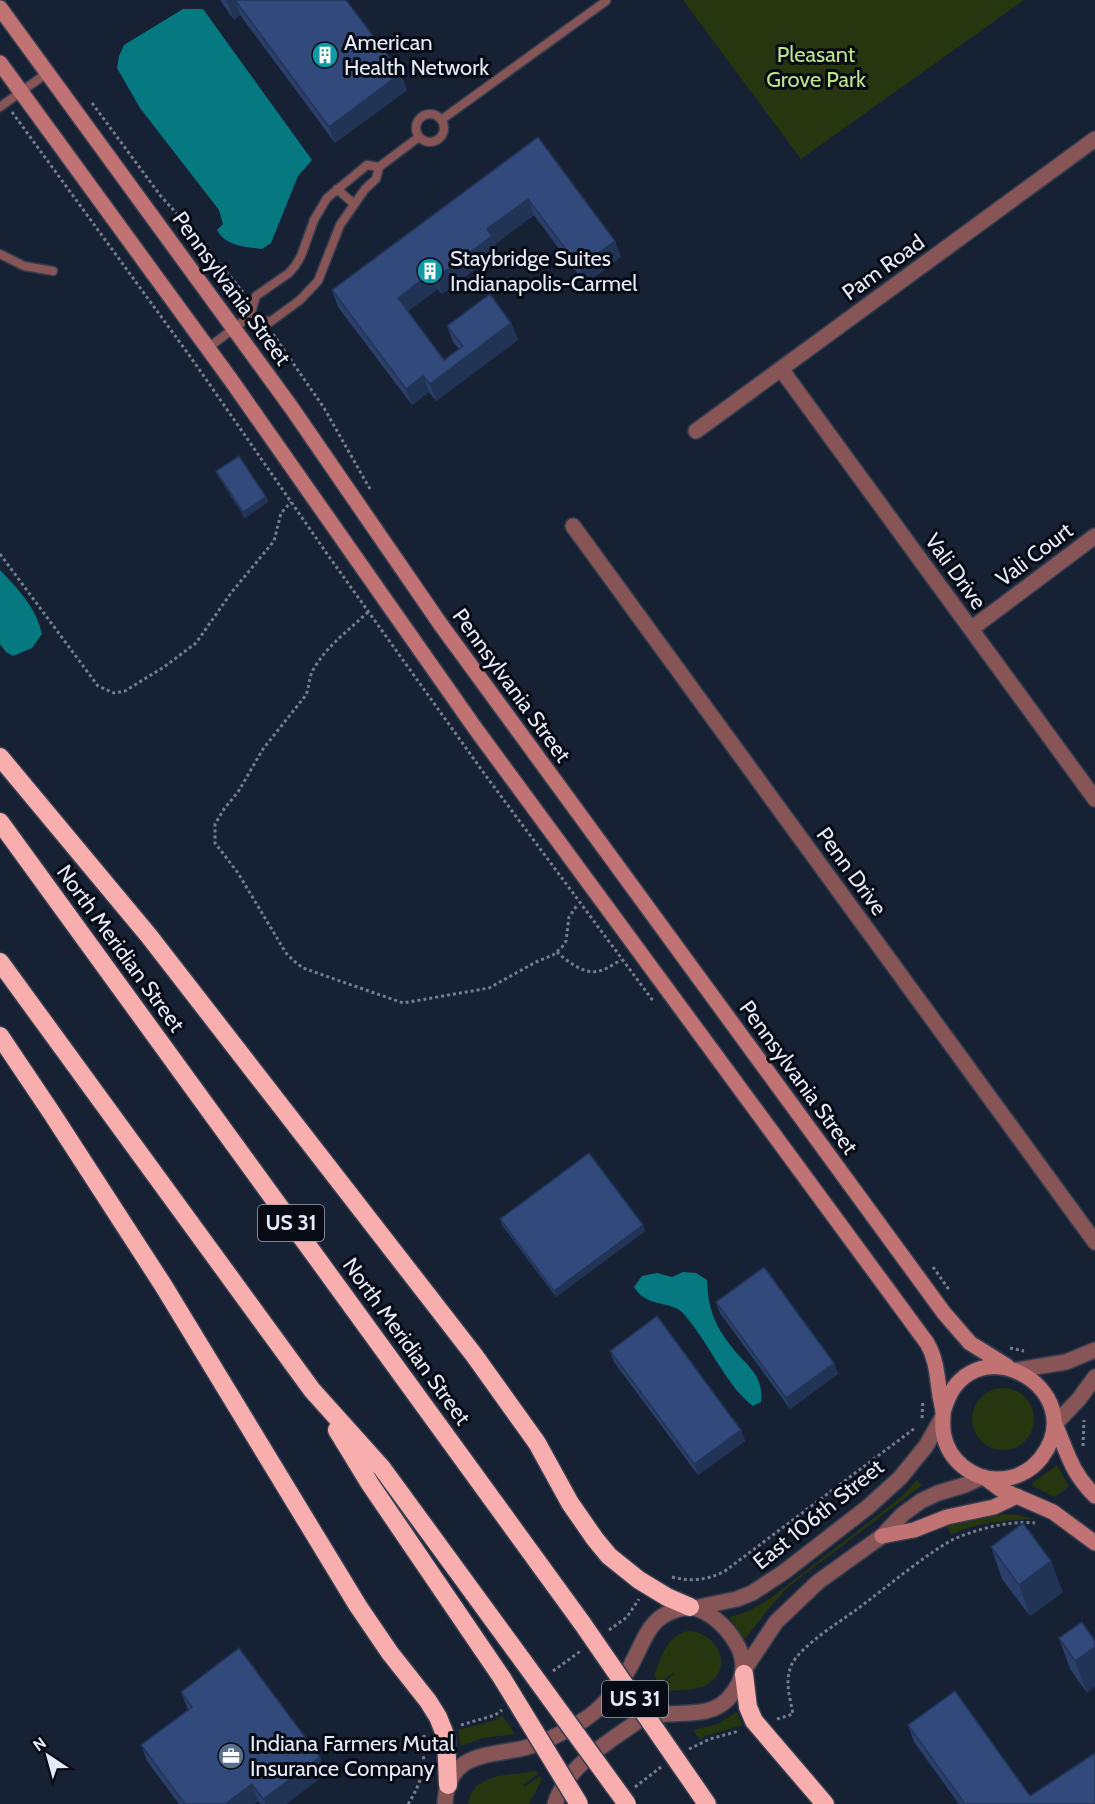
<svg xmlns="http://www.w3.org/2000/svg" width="1095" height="1804" viewBox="0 0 1095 1804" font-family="Cabin,sans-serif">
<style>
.green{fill:#26360f}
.water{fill:#047980}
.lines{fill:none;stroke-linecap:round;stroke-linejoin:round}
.service-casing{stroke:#343d4f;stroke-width:11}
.minor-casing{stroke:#343d4f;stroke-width:18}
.tertiary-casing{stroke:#343d4f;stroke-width:18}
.secondary-casing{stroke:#343d4f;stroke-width:18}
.motorway-casing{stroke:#343d4f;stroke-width:21}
.path{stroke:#757d8e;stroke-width:3;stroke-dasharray:3 3;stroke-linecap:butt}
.service{stroke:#875556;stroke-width:8}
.minor{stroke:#875556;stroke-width:15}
.tertiary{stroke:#875556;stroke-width:15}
.secondary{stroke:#c17273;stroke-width:15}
.motorway{stroke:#f9aeae;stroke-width:18}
.motorway-bridge-casing{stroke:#343d4f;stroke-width:21;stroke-linecap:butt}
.motorway-bridge{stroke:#f9aeae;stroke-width:18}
.wall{fill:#2a406a}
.shaded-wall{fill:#223456}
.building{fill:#314a7b;stroke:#223456;stroke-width:1.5}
.labels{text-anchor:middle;stroke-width:6;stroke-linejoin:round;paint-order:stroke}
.shield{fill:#070b13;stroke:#a2a8b3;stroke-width:1.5}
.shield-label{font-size:21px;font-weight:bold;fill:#e4ebf8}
.poi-label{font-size:22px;fill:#e4ebf8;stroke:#070b13;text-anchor:start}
.park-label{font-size:22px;fill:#bce28d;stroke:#070b13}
.street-label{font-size:22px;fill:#e4ebf8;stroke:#070b13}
</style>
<rect width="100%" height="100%" fill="#172134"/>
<path class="green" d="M683,0H1024L801,159Z
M972 1419a31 31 0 1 1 62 0a31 31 0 1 1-62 0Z
M1057,1465L1069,1486L1055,1497L1033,1486L1032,1483Z
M917,1480L922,1485L788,1587L769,1608L746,1638H743L730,1619V1617L749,1611L768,1600L900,1498Z
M1004,1514L1018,1515L1035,1519C1007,1521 977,1521 951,1535L947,1526Z
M688,1631C717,1632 735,1667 708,1684C696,1691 679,1690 666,1691L661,1685L674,1674L673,1673L659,1683L654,1675C662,1657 666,1636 688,1631Z
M737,1712L742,1725L705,1736L700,1740L693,1730L718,1724Z
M502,1715L515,1734L483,1738L461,1746L458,1730L496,1720Z
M536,1771L538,1774L523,1785L525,1787L540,1776L542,1779L529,1804H468C473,1771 511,1776 536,1771Z"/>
<path class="water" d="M183,9H203L312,160L298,176L271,243L262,249C246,247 225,246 217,230L223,224L219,210L140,108L117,68L119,56L124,45Z
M0,570C18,589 36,607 42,634L32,648L13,656L6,652L0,644Z
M683,1272L696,1273L707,1280C708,1305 713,1322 728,1342C742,1363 765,1373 761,1402L753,1406C725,1385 708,1340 682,1312C671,1301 647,1308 634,1287L642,1276L657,1273L672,1277Z"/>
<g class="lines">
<defs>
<path id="service" d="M0,107L47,73
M416 128a14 14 0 1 1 28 0a14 14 0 1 1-28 0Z
M441,120L606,1
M337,189L354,204
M0,254L24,266L53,271
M250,316L270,322L300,300L318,281L340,225L365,189L376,179L379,167L419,137
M208,348L250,316L256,296L289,273L295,266L301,256L314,220L327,198L367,165L379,167"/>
<path id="minor" d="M781,369L1095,799
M696,431L1095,139
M573,526L1095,1242
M971,629L1095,536"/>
<path id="tertiary" d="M1016,1370L1066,1362L1095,1350
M1056,1423L1079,1399L1095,1377
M694,1608L737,1599L752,1593L784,1572L868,1507L900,1478L926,1446L942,1418
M744,1670L776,1622L818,1582L882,1536L903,1514L921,1501L938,1493L965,1485L982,1477
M445,1804C447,1755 483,1756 520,1749C542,1744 563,1733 582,1721C602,1709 619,1687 630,1667C647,1636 649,1612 690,1607C710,1611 726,1626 736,1643C744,1656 745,1671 739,1683C717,1728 677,1705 641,1719C609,1742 568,1764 555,1804"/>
<path id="secondary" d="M0,8L291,407L441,625L944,1313L970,1343L1007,1366
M0,63L231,380L475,728L927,1343C937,1360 937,1377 940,1396C941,1402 943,1408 943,1414C943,1422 942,1429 944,1436C949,1460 972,1479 997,1479C1014,1479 1030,1472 1041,1458C1095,1388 967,1318 943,1413
M1056,1426C1068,1455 1072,1473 1095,1496
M985,1478L1000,1489L1053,1512L1095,1543
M882,1536L914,1530L947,1517L994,1507L1017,1496"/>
<path id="motorway" d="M0,757L149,936L474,1355L537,1443L570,1503L595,1539L609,1556L639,1580L667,1597L690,1607
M0,822L582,1623
M0,962L312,1390L382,1468L523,1661
M0,1036L51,1112L163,1285L358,1606L390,1653L428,1701L438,1717L446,1737L448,1785
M337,1430L370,1484L502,1678
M744,1674L748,1707L754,1721L825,1804
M687,1775L707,1804"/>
</defs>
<use href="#service" class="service-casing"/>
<use href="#minor" class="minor-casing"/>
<use href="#tertiary" class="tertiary-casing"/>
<use href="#secondary" class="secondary-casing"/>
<use href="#motorway" class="motorway-casing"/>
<path class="path" d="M92,103L160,195L194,233L243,292
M12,112L192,359L330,558L486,776L654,1002
M273,334L324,408L370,489
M0,554L98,686L114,693L125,691L164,667L196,643L231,593L274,541L281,513L291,502
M368,612C348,631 325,647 312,672C309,679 309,687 306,695L263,749L238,792L224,809L215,824V843L238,873L286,953L294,961L303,968L403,1003L489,988L536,962L553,955L562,947L566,941L569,917L578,904
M557,952C567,961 584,975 599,971C607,969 614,964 621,960
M756,1025L766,1039
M933,1267L950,1291
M1010,1348L1024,1351
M922,1418L923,1400
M1083,1446L1084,1420
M672,1577C691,1582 708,1580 725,1571L915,1428
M609,1630L627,1617L639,1599
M553,1671L582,1650
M777,1719L793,1714C790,1697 784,1680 792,1664C801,1646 839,1622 856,1610C887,1587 917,1561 950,1541C972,1530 1010,1520 1035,1523
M461,1725L495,1715L502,1710
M689,1749L710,1739L739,1731
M635,1787L661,1767
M408,1804C422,1783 427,1762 421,1737L426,1736"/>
<use href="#service" class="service"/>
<use href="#minor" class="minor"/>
<use href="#tertiary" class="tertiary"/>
<use href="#secondary" class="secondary"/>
<use href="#motorway" class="motorway"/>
<defs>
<path id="motorway-bridge" d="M582,1623L687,1775
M523,1661L627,1804
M502,1678L579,1804"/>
</defs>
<use href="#motorway-bridge" class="motorway-bridge-casing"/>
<use href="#motorway-bridge" class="motorway-bridge"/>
</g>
<path class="wall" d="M220,0H346L407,90L335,143L240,15L234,20Z
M538,137L615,241L621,257L585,284L534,215L495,244L498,252L442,294L438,289L408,311L444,360L459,349L453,342L447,326L511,323L518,340L436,401L429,392L412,405L338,307L332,290Z
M216,471L266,497L268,502L245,518L218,476Z
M500,1219L645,1231L556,1297L502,1225Z
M716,1302L834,1363L838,1374L790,1409L720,1313Z
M610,1351L741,1430L745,1441L698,1475L614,1362Z
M991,1547L1063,1592L1030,1616L1002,1579Z
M1059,1638L1095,1641L1087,1693L1070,1669Z
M181,1692L326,1774L286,1804H261L258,1801L253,1804H179L147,1761L141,1745L188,1710Z
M908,1725L1030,1796L1095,1804H959L914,1742Z"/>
<path class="shaded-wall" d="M233,0H235L240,15L234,20L228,3Z
M401,73L407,90L335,143L329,127Z
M528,199L534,215L495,244L498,252L442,294L436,278L487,229Z
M615,241L621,257L585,284L579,267Z
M432,272L438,289L404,314L398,298Z
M511,323L518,340L436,401L430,384Z
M423,376L429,392L412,405L406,389Z
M266,497L268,502L245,518L243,512Z
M643,1225L645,1231L556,1297L554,1291Z
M834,1363L838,1374L790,1409L786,1398Z
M741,1430L745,1441L698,1475L694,1464Z
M1051,1561L1063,1592L1030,1616L1019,1585Z
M1095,1647V1687L1087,1693L1075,1661Z
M320,1757L326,1774L286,1804H265L263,1799Z
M252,1784L258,1801L253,1804H225Z"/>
<path class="building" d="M226,0H233L228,3Z
M235,0H346L401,73L329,127Z
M538,137L615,241L579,267L528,199L487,229L492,236L436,278L432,272L398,298L444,360L463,346L447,326L490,294L511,323L430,384L423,376L406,389L332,290Z
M239,456L266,497L243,512L216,471Z
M589,1153L643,1225L554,1291L500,1219Z
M764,1267L834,1363L786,1398L716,1302Z
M657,1316L741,1430L694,1464L610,1351Z
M1023,1523L1051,1561L1019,1585L991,1547Z
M1082,1622L1095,1641V1647L1075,1661L1059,1638Z
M239,1648L320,1757L263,1799L252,1784L225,1804H185L141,1745L192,1707L181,1692Z
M955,1691L1030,1796L1095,1753V1804H965L908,1725Z"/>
<defs>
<symbol id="building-disc" viewBox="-11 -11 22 22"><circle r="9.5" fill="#0f9aa8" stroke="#070b13"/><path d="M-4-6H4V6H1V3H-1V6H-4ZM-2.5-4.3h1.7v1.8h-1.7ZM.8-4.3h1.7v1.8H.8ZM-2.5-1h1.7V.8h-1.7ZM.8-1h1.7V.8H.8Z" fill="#fff"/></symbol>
<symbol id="office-disc" viewBox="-11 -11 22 22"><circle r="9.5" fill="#5c6f8a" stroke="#070b13"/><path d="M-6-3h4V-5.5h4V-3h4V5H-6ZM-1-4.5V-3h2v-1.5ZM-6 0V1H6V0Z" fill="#fff"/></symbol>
</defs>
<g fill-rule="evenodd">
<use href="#building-disc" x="310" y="40" width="30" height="30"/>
<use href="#building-disc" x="415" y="256" width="30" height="30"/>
<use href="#office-disc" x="216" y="1741" width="30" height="30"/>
</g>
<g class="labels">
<g class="shield">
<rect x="258" y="1205" width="66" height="36" rx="4.5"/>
<rect x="602" y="1681" width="66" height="36" rx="4.5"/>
</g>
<g class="shield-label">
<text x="291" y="1230">US 31</text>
<text x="635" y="1706">US 31</text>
</g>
<g class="poi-label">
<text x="344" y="50">American<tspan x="344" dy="25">Health Network</tspan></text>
<text x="450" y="266">Staybridge Suites<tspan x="450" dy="25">Indianapolis-Carmel</tspan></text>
<text x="250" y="1751">Indiana Farmers Mutal<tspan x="250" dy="25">Insurance Company</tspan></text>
</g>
<g class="park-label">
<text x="816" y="62">Pleasant<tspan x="816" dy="25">Grove Park</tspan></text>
</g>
<g class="street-label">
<text transform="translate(883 267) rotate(-36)" y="8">Pam Road</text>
<text transform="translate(232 288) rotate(54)" y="8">Pennsylvania Street</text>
<text transform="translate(1034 554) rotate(-37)" y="8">Vali Court</text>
<text transform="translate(956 571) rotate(54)" y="8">Vali Drive</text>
<text transform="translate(512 685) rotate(54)" y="8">Pennsylvania Street</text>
<text transform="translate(852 871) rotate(54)" y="8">Penn Drive</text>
<text transform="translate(121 948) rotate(54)" y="8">North Meridian Street</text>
<text transform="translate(799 1077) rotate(54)" y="8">Pennsylvania Street</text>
<text transform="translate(407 1341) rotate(54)" y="8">North Meridian Street</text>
<text transform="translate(818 1514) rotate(-39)" y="8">East 106th Street</text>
</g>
</g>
<g transform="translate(48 1756) rotate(324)" stroke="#070b13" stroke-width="4.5" paint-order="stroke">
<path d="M0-4.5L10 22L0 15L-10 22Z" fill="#e4ebf8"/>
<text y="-9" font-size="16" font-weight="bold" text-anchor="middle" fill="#e4ebf8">N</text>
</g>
</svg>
